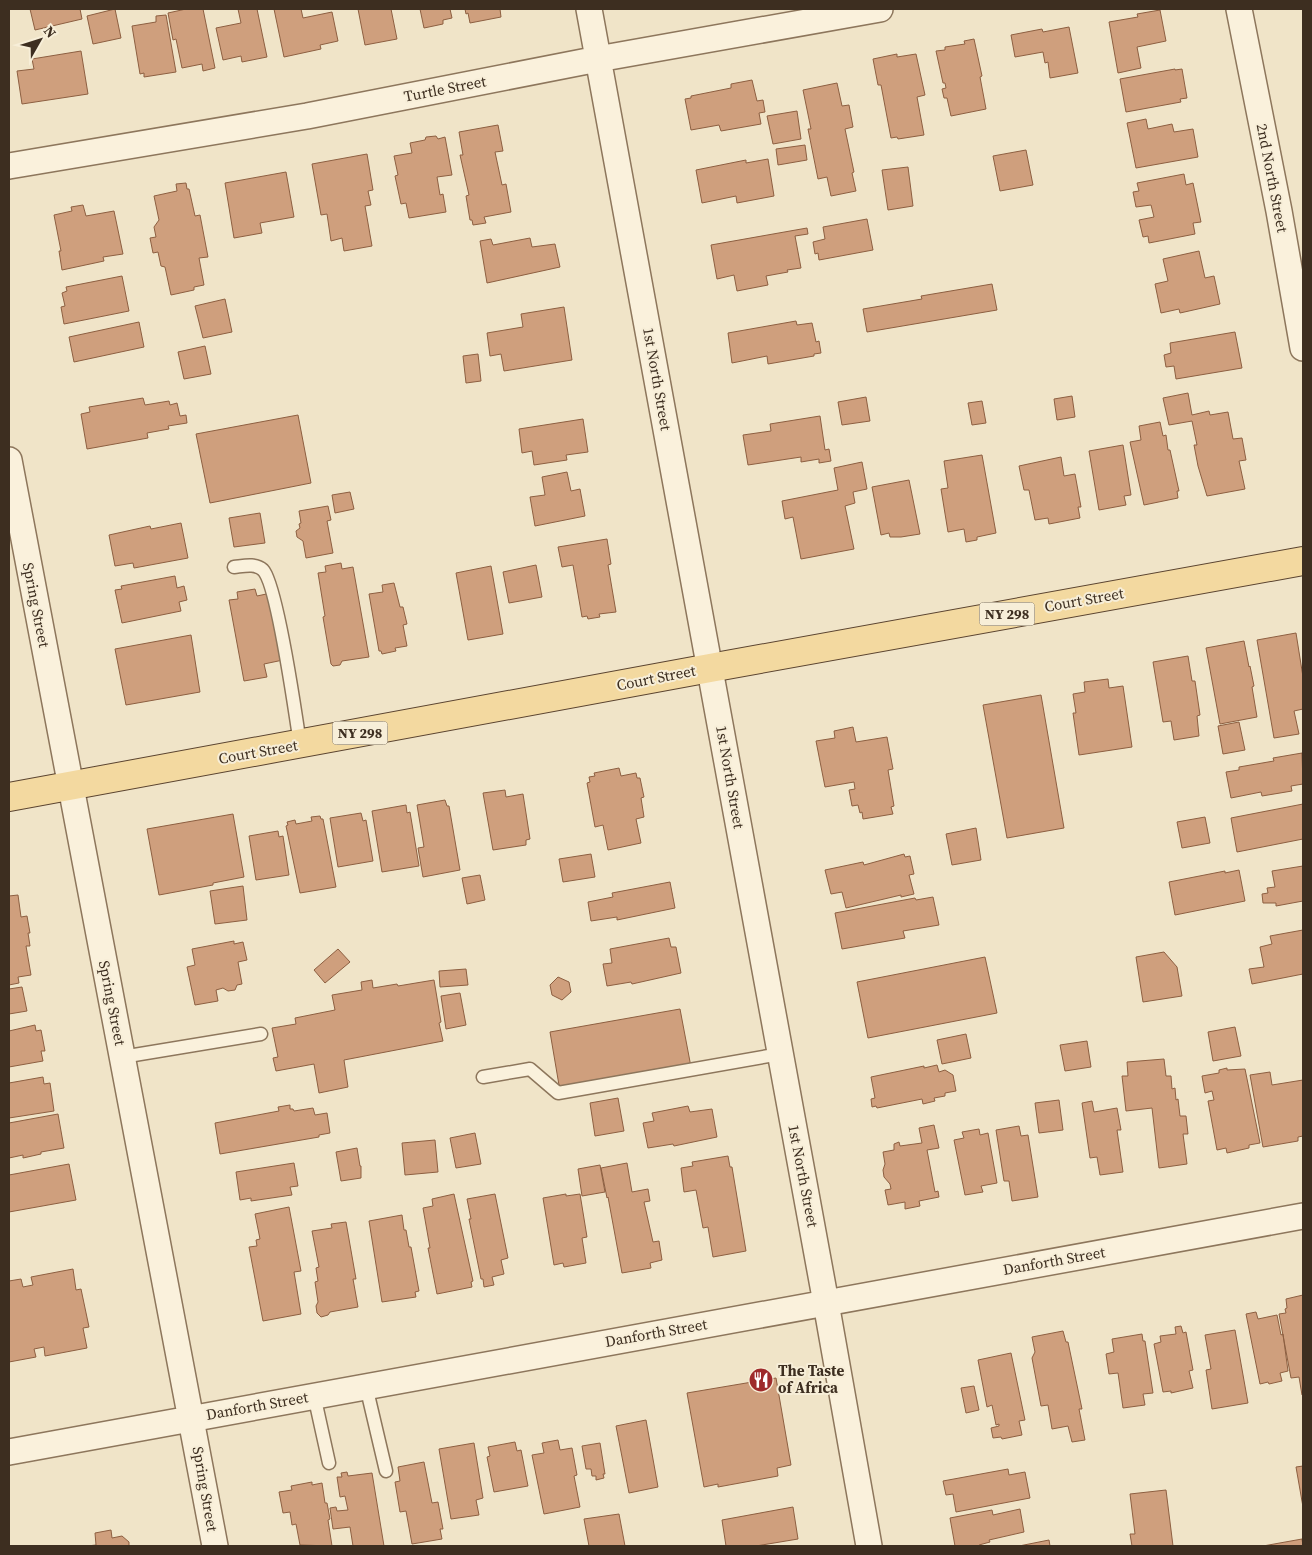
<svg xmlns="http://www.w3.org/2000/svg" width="1312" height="1555" viewBox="0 0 1312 1555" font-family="'Source Serif 4',serif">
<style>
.building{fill:#cf9f7d;stroke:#8d5f41}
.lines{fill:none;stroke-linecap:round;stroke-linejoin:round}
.service-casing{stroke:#8d765c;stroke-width:15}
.minor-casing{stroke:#8d765c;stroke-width:28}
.primary-casing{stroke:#5b4430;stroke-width:30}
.service{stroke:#faf1dc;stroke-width:12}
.minor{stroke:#faf1dc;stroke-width:25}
.primary{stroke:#f3d9a0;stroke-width:28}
.labels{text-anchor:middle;stroke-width:4;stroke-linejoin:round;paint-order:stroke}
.shield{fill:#f7eed8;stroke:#756857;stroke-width:1}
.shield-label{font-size:14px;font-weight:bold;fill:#3d2e20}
.street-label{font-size:15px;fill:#3d2e20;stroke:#f7eed8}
.poi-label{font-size:15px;font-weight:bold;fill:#3d2e20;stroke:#f7eed8;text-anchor:start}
</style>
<rect width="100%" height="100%" fill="#f0e4c8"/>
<path class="building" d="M30,9H80L82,19L35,30Z
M115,9L121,38L93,44L87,16Z
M186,9H203L215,68L203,71L202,64L182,68L176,39L173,40L168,13Z
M238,9H257L267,57L242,62L241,56L223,60L216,28L241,23Z
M274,9H301L303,18L332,12L338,41L320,45L321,49L284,57Z
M358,9H391L397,39L365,45Z
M420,9H450L452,18L443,20V24L424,28Z
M465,9H500L501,17L470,23L468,13L466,14Z
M1160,10L1166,41L1137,47L1141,68L1118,73L1109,22L1138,17L1137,14Z
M166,15L176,72L144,77V73L140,74L132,26L156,22V16Z
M1069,27L1078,73L1050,78L1048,62L1045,63L1043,52L1015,57L1011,35L1042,29L1043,32Z
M974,39L982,76L980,77L986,109L951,116L947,98H944L942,89L946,88L945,83H943L936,51L945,50V47L965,44L964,41Z
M81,51L88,94L22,104L17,71L34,69L32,59Z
M897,54V57L916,54L925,95L917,97L924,135L898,139L897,137L891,138L881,85H878L873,59Z
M1175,69V70L1182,69L1187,98L1180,99L1181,102L1126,112L1120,79Z
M752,80L757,101L763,100L765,112L759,113L761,124L721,131L719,125L691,130L685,99L691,98V96L731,88V84Z
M837,83L842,106L849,105L853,127L845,129L854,172L852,173L856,191L831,196L827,177L818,179L808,129H811L803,90Z
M797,111L801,139L773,144L767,116Z
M1146,119L1148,129L1172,124L1174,132L1193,129L1198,157L1136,168L1127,123Z
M498,125L503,151L495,152L502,185L506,184L511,212L484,217L486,223L473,225L472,220H470L466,196L469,195L460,155H463L459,132Z
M436,136L438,139L445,137L452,175L437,177L440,195L443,194L446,212L409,218L406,203L401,204L395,176L398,175L394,156L412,153L410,143L425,140L426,137Z
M805,145L807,160L778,165L776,149Z
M1026,150L1033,185L1000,191L993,156Z
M367,154L373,190L368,191L371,205L365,206L372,246L344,251L342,238L331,241L327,214L321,215L312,164Z
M768,159L774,196L737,203L736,196L702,203L696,170L746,160V163Z
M908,167L913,206L888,210L882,170Z
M286,172L294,217L260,223L262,233L234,238L225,183Z
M1184,174L1186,185L1193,183L1201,222L1193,223L1195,234L1149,243L1148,236L1143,237L1139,220L1154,217L1151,205L1136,207L1133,192L1139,191L1137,183Z
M186,183L187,189H189L195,216L200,215L208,257L199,258L204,285L194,287V290L171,295L165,267L161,266L158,252L153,253L150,238L156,237L154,227L159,220L154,196L177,191L176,184Z
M83,205L86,216L114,211L123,254L103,257L104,261L62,270L59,251H61L54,215L72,211L71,207Z
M867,219L873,250L819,260L818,253L815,254L813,242L825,239L823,227Z
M807,228L808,234L795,236L801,268L787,270L788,272L766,276L768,285L737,291L734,275L717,279L711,245Z
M530,238L532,247L555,244L560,267L487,283L480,241L491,239L493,245Z
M1199,251L1205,278L1214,276L1220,304L1180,313L1179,309L1161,313L1155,284L1168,281L1163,259Z
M122,276L129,311L64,324L61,307L65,306L62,293L67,291L66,287Z
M992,284L997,310L867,332L863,309L922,299L921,296Z
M225,299L232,332L203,338L195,306Z
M564,307L572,360L504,371L501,354L490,356L487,333L523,327L521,314Z
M796,321L797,325L812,323L816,342L819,341L821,353L814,354V356L768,364L767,356L732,363L728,333Z
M139,322L144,347L74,362L69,337Z
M1235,332L1242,368L1176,379L1174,366L1166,367L1164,355L1171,353L1170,343Z
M205,346L211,374L184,379L178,352Z
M478,354L481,381L466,383L463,356Z
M1188,393L1192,415L1209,411L1210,415L1228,412L1233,439L1242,438L1246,460L1239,461L1245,489L1207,496L1198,466L1194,445H1197L1192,421L1169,425L1163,398Z
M1072,396L1075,417L1057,420L1054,399Z
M866,397L870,421L842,425L838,402Z
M143,398L145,405L169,401L170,405L177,403L180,416L186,415L187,423L168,426L169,429L147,433L148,438L87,449L81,414L90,412L89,407Z
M982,401L986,423L972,425L968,403Z
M298,415L311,483L210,503L196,434Z
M820,416L825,450L829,449L831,461L819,463V459L801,462V457L748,465L743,435L771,431L770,424Z
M583,419L588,452L566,455L567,460L534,465L532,451L522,453L519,429Z
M1160,422L1163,436L1166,435L1168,450H1170L1179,491H1177L1178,498L1144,505L1130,442L1141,440L1139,426Z
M1123,445L1131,495L1124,496L1126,505L1099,510L1089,451Z
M982,455L996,533L977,537V540L966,542L964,529L948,532L941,489L948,488L944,461Z
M1061,457L1064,476L1075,474L1081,507H1078L1080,518L1049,524L1048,518L1035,520L1029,490H1024L1019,466Z
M862,462L867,489L853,492L855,503L845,506L854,549L801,559L793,517L785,519L782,501L838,490L834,468Z
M567,472L571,491L580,489L585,516L535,526L530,497L545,495L542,477Z
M909,480L920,534L901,537H890L889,533L881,535L872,487Z
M350,492L354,509L335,513L332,495Z
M328,506L331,520L327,521L333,553L306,558L303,541L297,537L296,531L300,528L299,524L301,523L299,511Z
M260,513L265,543L234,547L229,518Z
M181,523L188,558L134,568L133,563L115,566L109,535L150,526L151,529Z
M607,539L611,564L608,565L616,612L599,614L600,617L588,619L587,616L582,617L573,565L562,567L558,547Z
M341,563L342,569L353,567L369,657L342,661L340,665L333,666L331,664L323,617L325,616L318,573L326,572L325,566Z
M536,565L542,597L509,603L503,572Z
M491,566L503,634L468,640L456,573Z
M175,576L177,588L184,586L187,600L179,602L181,611L122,623L115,590L122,589L121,586Z
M394,583L400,607H403L407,624L403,625L407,646L395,648L396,651L382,654L381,651H379L369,594L383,592L382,585Z
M255,589L257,596L271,593L283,660L264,664L267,677L244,681L229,600L238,599L237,592Z
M1296,633L1303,677V709L1294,711L1299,734L1274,738L1257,640Z
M191,635L200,692L126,705L115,649Z
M1244,641L1249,667L1250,666L1254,686L1252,687L1257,717L1220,724L1206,648Z
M1188,656L1192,681H1195L1200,715L1197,716L1199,736L1174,740L1171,721L1163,722L1153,662Z
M1108,679L1109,688L1123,686L1132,747L1079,755L1073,713H1076L1073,694L1085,692L1084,682Z
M1041,695L1064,828L1007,838L983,705Z
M1239,722L1245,750L1223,754L1218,726Z
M853,727L856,742L887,737L893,769L888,770L894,806L891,807L893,814L863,819L862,812L860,813L858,805L852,806L849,790L855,789L854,782L825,787L816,741L835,738L834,731Z
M1302,753L1303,784L1291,786L1292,791L1262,796L1261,792L1231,798L1226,772L1239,770V767L1274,761L1273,758Z
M619,768L621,776L636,773L637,778H640L644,797L641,798L644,817L636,819L641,843L608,850L603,825L595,827L587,783L590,782L589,777L595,776L594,773Z
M505,790L506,797L523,794L530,839L526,840V845L493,850L483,793Z
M445,800L447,806H449L460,870L423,877L418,848L424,847L417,805Z
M1303,804V839L1237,852L1231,818Z
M406,805L407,813L410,812L419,866L382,872L372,811Z
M361,813L363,821L366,820L373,861L338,867L330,818Z
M233,814L244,877L213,883V885L159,895L147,829Z
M320,816L321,819H323L336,887L300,893L286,826L288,825L287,822L295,820L296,824L312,821L311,817Z
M1205,817L1210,843L1182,848L1177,822Z
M976,828L981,860L952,865L946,834Z
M278,831L279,837L283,836L289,875L256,880L249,836Z
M591,854L595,877L563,882L559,859Z
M904,854L905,857L910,856L914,874L909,875L914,894L901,897V895L846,908L842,892L831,894L825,870L863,862L864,865Z
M1303,866V901L1276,906V903H1263L1262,894L1268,893L1267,888L1275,887L1272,871Z
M1239,870L1245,901L1175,915L1169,882L1225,871V873Z
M480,875L485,900L467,904L462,878Z
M670,882L675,908L617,920V917L591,921L588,902L613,897L612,893Z
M243,886L247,920L215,924L210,891Z
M18,895L21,917L27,916L30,933H28L30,946H26L31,975L18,977L19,983L9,985V896Z
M933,897L939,925L903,931L905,938L842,949L835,913L915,898L916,900Z
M1303,930V974L1252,984L1249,969L1264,967L1260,947L1272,944L1270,936Z
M669,938L671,947H676L681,973L632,984L631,982L607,986L603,964L612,963L610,949Z
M234,941V944L243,942L247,960L238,962L242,984L237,985L235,990L228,991L223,988L216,990L218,1001L195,1005L187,967L195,965L192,949Z
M338,949L350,962L325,983L314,970Z
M1164,952L1177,967L1182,996L1143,1002L1136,957Z
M985,957L997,1013L868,1038L857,982Z
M466,969L468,985L440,987L439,971Z
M558,977L569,982L571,992L562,1000L552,995L550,985Z
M372,980L373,988L397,984L398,986L434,980L441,1022L439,1023L443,1041L344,1060L348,1087L319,1093L314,1064L276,1071L273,1058L278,1057L272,1028L296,1024L295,1018L335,1010L332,995L362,990L361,982Z
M22,987L27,1011L9,1014V989Z
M460,993L466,1025L446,1029L441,996Z
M680,1009L691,1067L560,1091L550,1032Z
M35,1025L36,1031L41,1030L45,1051H41L43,1061L9,1067V1031Z
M1235,1027L1241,1056L1213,1061L1208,1032Z
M966,1034L971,1058L942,1064L937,1040Z
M1087,1041L1091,1067L1065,1071L1060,1045Z
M1164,1059L1166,1076H1171L1172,1089L1175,1088L1176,1100L1178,1099L1180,1116H1186L1188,1134H1183L1187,1164L1159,1168L1152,1108L1126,1111L1122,1076H1128L1127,1062Z
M937,1065L939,1072L945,1070L953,1075L956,1091L945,1093V1096L934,1098L935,1101L923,1104L922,1099L877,1108L876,1106L872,1107L871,1099L875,1098L871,1077L924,1066V1068Z
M1227,1068V1070L1245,1069L1260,1143L1249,1145V1148L1227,1153L1226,1148L1217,1150L1208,1101L1214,1100L1212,1091L1205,1093L1202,1076L1219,1073V1070Z
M1270,1072L1272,1085L1303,1080V1136L1298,1137V1141L1263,1147L1250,1075Z
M43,1077L44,1084L50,1083L54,1111L9,1118V1083Z
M618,1098L624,1131L595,1136L590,1103Z
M1059,1100L1063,1130L1039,1133L1035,1103Z
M1092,1101L1094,1112L1117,1108L1121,1130H1117L1123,1172L1100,1175L1097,1157L1090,1158L1082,1103Z
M290,1105V1109H293L294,1111L313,1108L315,1115L327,1113L330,1133L319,1135V1137L220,1154L215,1123L279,1111L278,1107Z
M688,1106L690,1112L712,1109L717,1137L674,1146L673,1144L648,1148L643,1123L654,1121L652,1113Z
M58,1114L64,1148L41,1152V1154L23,1158V1155L9,1158V1123Z
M934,1125L939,1148L927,1150L935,1192L938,1191L939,1197L919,1201L920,1206L905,1209V1202L888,1205L885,1190L891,1189L890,1184L884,1177L883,1170L885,1164L883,1152L894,1150V1144L899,1142L900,1146L922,1143L919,1128Z
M1019,1126L1021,1136L1028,1135L1038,1197L1012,1201L1009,1181H1004L996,1130Z
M979,1129L980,1135L988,1133L997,1183L981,1186L983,1192L965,1195L954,1140L964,1138L962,1132Z
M475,1133L481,1164L456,1168L450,1138Z
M435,1140L438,1172L405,1175L402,1143Z
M357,1148L360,1166H361V1178L341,1181L336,1152Z
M728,1156L730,1167H732L746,1251L713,1257L708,1227L703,1228L696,1190L684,1192L681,1168L693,1166L692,1162Z
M294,1163L298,1186L290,1187L292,1195L251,1201V1198L240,1200L236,1172Z
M627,1163L632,1192L648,1189L650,1201L644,1202L653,1242L659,1241L662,1260L650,1263L651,1268L622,1273L608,1197L607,1198L601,1168Z
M69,1164L76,1200L9,1212V1175Z
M600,1165L605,1192L582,1196L578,1169Z
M454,1194L473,1281L471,1282L472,1287L437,1294L428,1248H430L423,1208L433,1206L432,1199Z
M495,1194L508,1258L501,1260L504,1274L492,1277L494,1285L484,1287L483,1279H481L469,1219H471L467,1199Z
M566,1194V1196L580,1194L587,1237L582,1238L586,1263L564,1267L563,1263L554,1265L543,1198Z
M289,1207L301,1271L294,1272L301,1314L263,1321L249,1247L257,1246L256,1240L260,1239L255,1214Z
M402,1215L404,1230H406L409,1247H411L419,1291L415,1292L416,1297L382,1302L369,1221Z
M346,1222L356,1279H353L358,1307L330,1312L328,1315L321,1317L317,1313L316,1306L318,1302L315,1282L318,1281L316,1268L319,1267L312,1231L332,1228L331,1224Z
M73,1269L76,1290L81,1289L89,1327L83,1328L87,1348L45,1356L44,1347L34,1349L36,1357L9,1362V1281L21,1279L23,1287L33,1285L31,1277Z
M1303,1295V1394L1302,1395L1299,1377L1291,1378L1279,1314L1286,1313L1285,1309L1287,1308L1286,1299Z
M1256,1312L1258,1319L1277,1315L1281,1335L1283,1334L1288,1371L1280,1373L1282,1381L1269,1384L1268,1382L1260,1384L1246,1314Z
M1181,1326L1183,1333L1186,1332L1193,1370L1189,1371L1193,1388L1171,1393V1391L1163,1392L1154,1344L1161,1342L1160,1336L1176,1334L1175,1327Z
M1235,1330L1248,1403L1212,1409L1206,1370L1211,1369L1205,1335Z
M1063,1331L1066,1342H1068L1082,1409H1079L1085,1440L1072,1442L1068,1426L1052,1429L1048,1405L1041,1406L1032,1358L1035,1352L1032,1337Z
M1142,1334L1143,1341H1145L1153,1393L1143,1394L1145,1405L1123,1408L1118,1373L1109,1374L1106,1354L1114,1352L1112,1339Z
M1011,1353L1025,1420L1019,1421L1022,1435L1002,1439L1001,1437L993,1438L991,1428L999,1426V1424L996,1425L992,1405L987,1407L978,1360Z
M776,1378L791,1465L777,1468L778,1476L718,1487V1484L704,1487L687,1393Z
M974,1386L979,1410L966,1413L961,1388Z
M646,1420L658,1487L629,1493L616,1426Z
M558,1440L560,1450L572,1448L577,1475L574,1476L580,1507L544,1514L532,1455L544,1453L542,1443Z
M515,1442L517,1451L521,1450L528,1486L494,1492L487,1457L490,1456L488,1447Z
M474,1443L483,1498L476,1500L479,1515L451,1519L439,1449Z
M600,1443L605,1474H603L604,1478L596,1480V1476H592L591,1469H586L582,1446Z
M424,1462L432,1503L438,1502L443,1529H440L442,1539L412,1544L406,1511L400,1512L395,1482L400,1481L398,1467Z
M1303,1466V1507L1296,1467Z
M1008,1469L1009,1475L1025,1472L1030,1498L956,1512L953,1494L946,1495L943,1481Z
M347,1472L348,1476L372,1473L384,1546H353L350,1527L333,1529L330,1508L336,1507L337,1511L348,1510L345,1496L340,1497L337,1477H342L341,1473Z
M312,1482V1485L322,1483L325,1503H327L330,1519L328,1520L332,1546L300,1545L296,1524L292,1525L290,1512L283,1513L279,1492L292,1490L291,1486Z
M1166,1490L1173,1546H1132L1130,1534H1135L1130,1494Z
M793,1507L798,1539L756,1546H726L722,1520Z
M1020,1509L1024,1532L989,1540L990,1542L979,1545V1546H955L950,1518L992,1510L993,1515Z
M619,1514L625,1546H589L584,1519Z
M111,1530L112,1538L122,1536L129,1542V1546H87L96,1545L95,1533Z
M1302,1539L1303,1546H1263Z
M1049,1540L1050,1546H1019Z"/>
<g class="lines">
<defs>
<path id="service" d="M234,567C244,566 255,563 263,570C277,584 296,717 300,744
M122,1057L261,1034
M483,1077L530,1069L558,1093L780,1054
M366,1386L386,1471
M314,1395L329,1463"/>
<path id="minor" d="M589,9L826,1303L869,1546
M1239,9L1279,211L1303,348
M9,166L307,116L598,59L880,9
M9,460L215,1546
M9,1452L1303,1216"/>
<path id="primary" d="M9,797L710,668L1303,561"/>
</defs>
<use href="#service" class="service-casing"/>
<use href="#minor" class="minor-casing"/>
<use href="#primary" class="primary-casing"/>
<use href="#service" class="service"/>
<use href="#minor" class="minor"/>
<use href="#primary" class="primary"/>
</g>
<defs>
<symbol id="restaurant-disc" viewBox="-11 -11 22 22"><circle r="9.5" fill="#9e2a2b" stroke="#f7eed8"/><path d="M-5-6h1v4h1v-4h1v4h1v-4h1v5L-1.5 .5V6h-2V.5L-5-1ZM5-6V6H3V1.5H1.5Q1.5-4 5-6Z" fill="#fff"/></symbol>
</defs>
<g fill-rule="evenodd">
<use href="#restaurant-disc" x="747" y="1366" width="28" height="28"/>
</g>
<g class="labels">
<g class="shield">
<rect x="979.5" y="602.5" width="55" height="23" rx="4"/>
<rect x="332.5" y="721.5" width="55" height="23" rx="4"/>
</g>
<g class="shield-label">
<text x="1007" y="619">NY 298</text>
<text x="360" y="738">NY 298</text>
</g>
<g class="street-label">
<text transform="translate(445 89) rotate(-11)" y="5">Turtle Street</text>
<text transform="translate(1272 178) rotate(79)" y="5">2nd North Street</text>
<text transform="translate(657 379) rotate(80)" y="5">1st North Street</text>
<text transform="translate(1084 600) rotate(-10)" y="5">Court Street</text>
<text transform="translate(36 605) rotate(79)" y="5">Spring Street</text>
<text transform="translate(656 678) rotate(-11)" y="5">Court Street</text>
<text transform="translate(258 752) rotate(-10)" y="5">Court Street</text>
<text transform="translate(730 777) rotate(80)" y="5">1st North Street</text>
<text transform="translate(112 1003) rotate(79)" y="5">Spring Street</text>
<text transform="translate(803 1176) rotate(79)" y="5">1st North Street</text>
<text transform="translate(1054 1261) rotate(-10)" y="5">Danforth Street</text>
<text transform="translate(656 1333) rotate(-10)" y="5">Danforth Street</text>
<text transform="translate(257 1406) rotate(-10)" y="5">Danforth Street</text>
<text transform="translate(205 1489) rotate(80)" y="5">Spring Street</text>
</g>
<g class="poi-label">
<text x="778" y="1376">The Taste<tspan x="778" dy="17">of Africa</tspan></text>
</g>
</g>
<rect width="1312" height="1555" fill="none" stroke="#3d2e20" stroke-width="20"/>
<g transform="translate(40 40) rotate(51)" stroke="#f7eed8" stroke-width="4" paint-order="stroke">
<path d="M0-4L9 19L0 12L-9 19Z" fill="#3d2e20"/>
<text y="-8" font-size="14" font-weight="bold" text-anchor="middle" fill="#3d2e20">N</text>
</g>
</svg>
